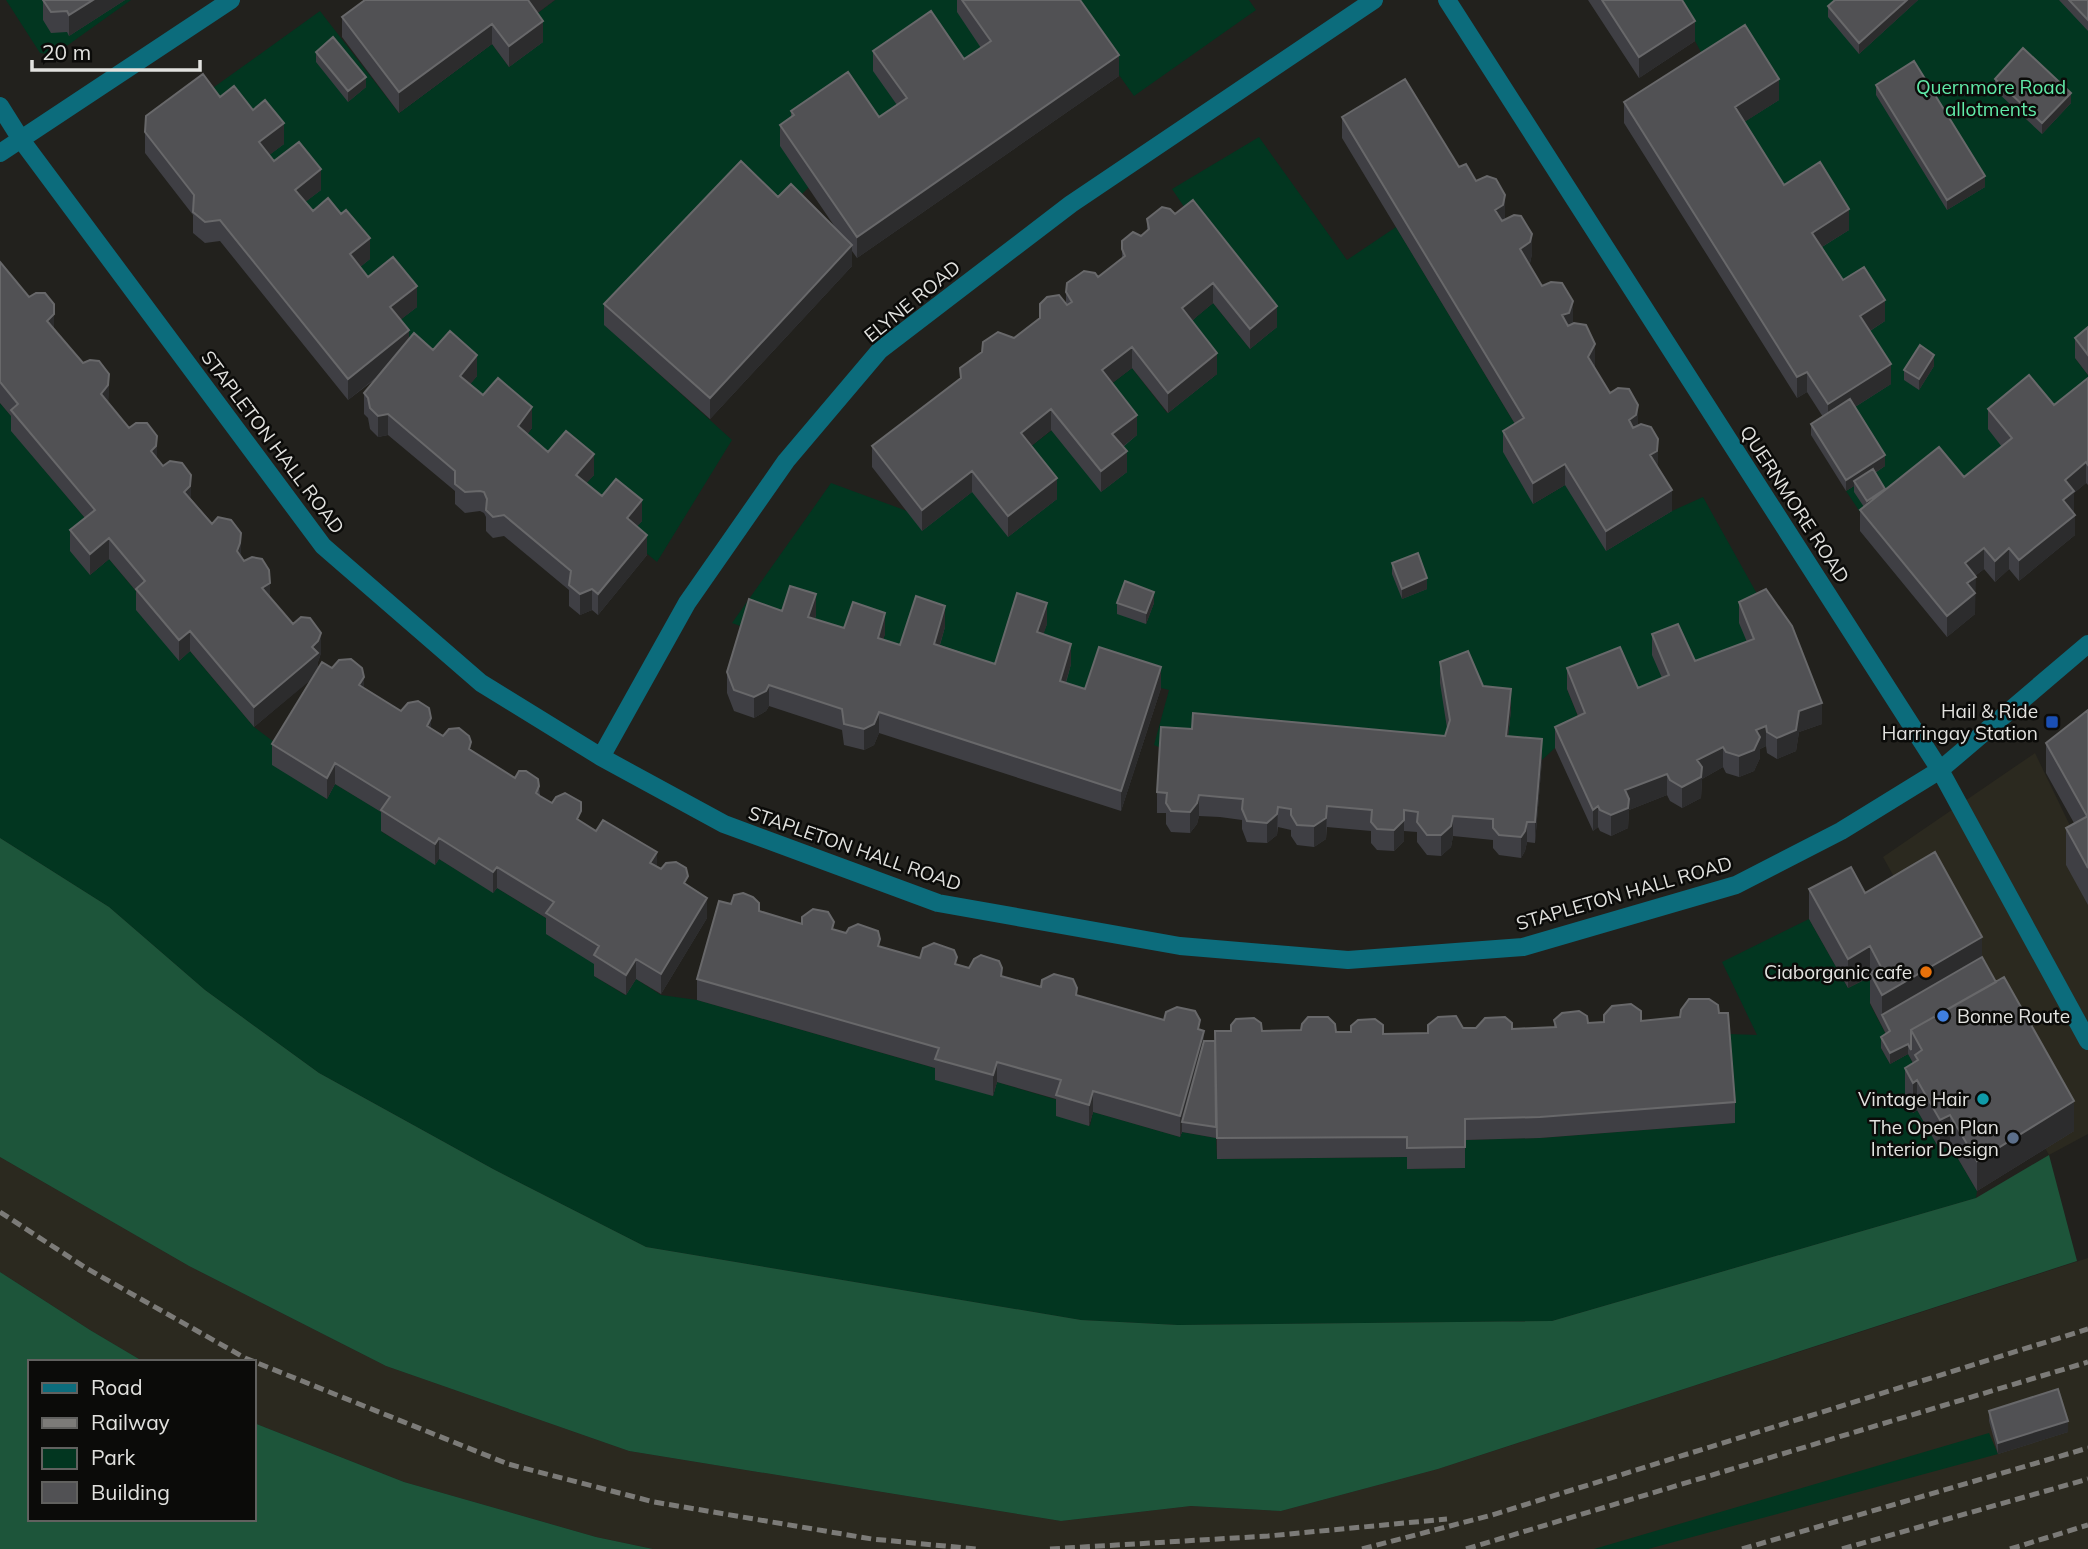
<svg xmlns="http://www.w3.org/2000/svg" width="2088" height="1549" viewBox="0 0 2088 1549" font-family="Mulish,sans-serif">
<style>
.built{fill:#2b291f}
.green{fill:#023620}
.forest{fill:#1d553a}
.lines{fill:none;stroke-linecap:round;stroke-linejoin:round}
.minor{stroke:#0c6c7c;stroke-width:18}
.rail{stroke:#7c7b78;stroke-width:5;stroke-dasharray:10 5;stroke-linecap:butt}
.wall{fill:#3f3f44}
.shaded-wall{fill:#2c2c2d}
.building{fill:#515154;stroke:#68686a;stroke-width:2}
.transit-dot{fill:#1a4fb4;stroke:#0b0b09;stroke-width:2.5}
.food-dot{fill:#e8710a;stroke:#0b0b09;stroke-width:2.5}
.shop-dot{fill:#3f7fe0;stroke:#0b0b09;stroke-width:2.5}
.culture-dot{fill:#0f9aa8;stroke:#0b0b09;stroke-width:2.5}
.service-dot{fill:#5c6f8a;stroke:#0b0b09;stroke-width:2.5}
.labels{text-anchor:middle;stroke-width:5;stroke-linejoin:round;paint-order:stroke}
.park-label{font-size:19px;fill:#60eaa8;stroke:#0b0b09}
.street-label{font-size:19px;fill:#e2e2df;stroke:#0b0b09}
.poi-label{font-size:19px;fill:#e2e2df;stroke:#0b0b09;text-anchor:end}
</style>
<rect width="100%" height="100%" fill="#22211d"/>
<path class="built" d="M2035,753L2088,863V1134L2049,1155L1883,857Z
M0,1157L189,1266L386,1366L629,1451L1061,1521L1191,1506L1281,1511L1438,1469L2088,1258V1549H653L596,1537L404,1482L254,1423V1362H144L90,1330L0,1272Z"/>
<path class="green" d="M6,0H131L54,55L40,53Z
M555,0H974L991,62L809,187L778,218L605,325L732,440L657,562L518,447L532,428L483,416L433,371L368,298L203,95L320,11L399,113L492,44L509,67L527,21Z
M1035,0H1249L1256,10L1134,96L1069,5Z
M1667,0H2088V348L2075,358L2088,375V398L2012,459L1868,524L1846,491L1885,466L1850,410L1843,301L1784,206L1695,41Z
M1259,137L1347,260L1396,227L1524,439L1533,504L1565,485L1672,511L1703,497L1766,610L1754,660L1669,695L1567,689L1585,734L1555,748L1542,760L1506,757L1450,741L1161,748L1154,745L1169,690L1161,688L1085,710L995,684L900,666L878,658L885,634L844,649L746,628L732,623L831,483L907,511L972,492L1132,368L1167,413L1217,374L1182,329L1213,303L1250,349L1193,220L1172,189Z
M0,403L18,424L12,431L95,530L90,575L109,559L145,602L179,660L190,651L254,727L282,748L326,799L335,784L390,817L382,832L435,864L439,859L493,892L497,888L554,923L599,967L594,976L625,995L636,979L661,995L697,1000L938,1069L992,1096L997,1082L1061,1101L1090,1126L1093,1112L1180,1137L1182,1132L1216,1138L1217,1159L1407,1157L1408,1169L1465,1168V1140L1540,1138L1734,1123L1728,1034L1757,1035L1722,962L1809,919L1848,988L1870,976V1004L1890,1042L1881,1048L1890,1064L1908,1054L1922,1080L1914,1113L1917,1110L1940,1150L1950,1145L1977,1191L1976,1198L1552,1321L1178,1325L1081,1320L646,1247L493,1169L319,1073L205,990L109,907L0,838Z
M1989,1433L1998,1454L1648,1549H1594Z"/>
<path class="forest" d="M0,838L109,907L205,990L319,1073L493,1169L646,1247L1081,1320L1178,1325L1552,1321L1976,1198L2049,1155L2077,1261L1438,1469L1281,1511L1191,1506L1061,1521L629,1451L386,1366L189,1266L0,1157Z
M0,1272L90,1330L144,1362H30V1519H254V1423L404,1482L596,1537L653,1549H0Z"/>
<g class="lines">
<path class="minor" d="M1447,0L1940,770L2088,1041
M0,106L22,141L323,546L481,683L601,757L724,824L938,903L1180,946L1348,960L1523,947L1736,885L1841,831L1940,770L2088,644
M0,153L231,0
M601,757L687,603L786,461L880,350L1071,204L1374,0"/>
<path class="rail" d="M0,1212L86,1268L245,1358L508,1464L654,1502L872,1539L976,1549
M1050,1549L1268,1536L1447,1519
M1362,1549L1492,1515L2088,1329
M1466,1549L2088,1362
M1742,1549L2088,1448
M1842,1549L2088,1479
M2010,1549L2088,1525"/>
</g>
<path class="wall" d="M43,0H125L69,36L67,32L51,33L43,20Z
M957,0H1080L1119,76L857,258L852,251V266L710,419L604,325V304L778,197L839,233L780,146V125L791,117V111L879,117L897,105L873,71V51L964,59L981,48L957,12Z
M1588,0H1682L1695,41L1639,78Z
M1835,0H1918L1859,54L1828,17V6Z
M2059,0H2088V31Z
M537,13L543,42L509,67L492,44L399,113L342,37V17Z
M316,52L366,87L348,102L316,62Z
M1995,79L2071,103L2042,134L1995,90Z
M1876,85L1985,187L1947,210L1876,95Z
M1779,100L1744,122L1784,185L1849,230L1822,247L1843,280L1885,321L1870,331L1891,384L1855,407L1885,466L1875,473L1885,489L1964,477L2002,447L1988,429V409L2054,405L2088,377V485L2086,483L2074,493L2073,513L2075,535L2019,581L2009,569L1995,582L1984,569L1975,576V614L1947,637L1860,531V510L1864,507L1854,492V486L1846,491L1811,435V424L1823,417L1807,392L1797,398L1624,123V102Z
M253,110L284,144L269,155L274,161L321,190L305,202L313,211L370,259L360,267L368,277L417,307L400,320L409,339L433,350L477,376L470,384L483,395L532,428L527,434L548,452L594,475L586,483L602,496L642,521L637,526L647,555L598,615L592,610L580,615L569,606V590L504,536L493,538L486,531V517L484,513L480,511L465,513L455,504V491L388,435L378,437L370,429L368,418L364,414V393L378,377L348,400L220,241L205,243L193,233V215L145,153V132Z
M1342,117L1459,167L1476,181L1505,216L1504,220L1532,254L1530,263L1529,264L1542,286L1573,321L1572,324L1595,364L1594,367L1610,393L1638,426L1658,459L1657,466L1672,511L1606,551L1565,485L1533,504L1503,452V431L1515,424L1342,138Z
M1147,219L1277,327L1250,349L1213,303L1196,317L1192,321L1217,374L1168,413L1132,368L1112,383L1137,435L1123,447L1127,472L1101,492L1051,430L1031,446L1057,499L1008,537L972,492L922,531L872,467V446L1014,338L1066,303V292L1098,277L1122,259V241L1141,236L1147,231Z
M0,262L54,329L108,403L241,556L270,597L293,624L321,653L318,662V668L364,688L401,711L471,751L515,778L539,786L540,796L596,831L688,885L707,918L661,994L636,979L626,995L594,976V964L546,934V918L497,888L493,893L439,859L435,865L381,831V812L335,784L327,799L272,765V744L311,679L254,727L190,651L179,661L136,610V591L109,559L90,575L70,551V530L85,518L11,431V416L0,403Z
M2088,327V375L2075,358V338Z
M1934,366L1919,390L1904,380V370Z
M1392,563L1427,589L1402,599L1392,574Z
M1739,602L1822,724L1799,732L1796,751L1777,759L1767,753L1766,746L1760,749V758L1754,771L1739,777L1726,773L1723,767L1702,779L1701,798L1682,808L1670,801L1667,795L1629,810L1628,828L1611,836L1600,831L1598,827L1593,831L1555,748V727L1578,716L1567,689V668L1638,688L1662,678L1652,655V634L1695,661L1747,642L1739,623Z
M1117,603H1154L1146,624L1117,614Z
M782,611L816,615L815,619L844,628L885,634L883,639L900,645L945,627L940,645L995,664L1047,624L1043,634L1071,664L1066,683L1085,689L1161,688L1121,811L879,733L874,745L864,750L844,745L842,730L769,706L766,711L754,718L734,711L727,693V672Z
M1440,662L1483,686L1511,710L1508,736L1542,760L1535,843L1527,842L1525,851L1521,858L1499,855L1493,848V840L1453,836L1451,847L1441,856L1427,855L1417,842V832L1404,831V841L1394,851L1377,850L1371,843V831L1327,827L1326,839L1314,847L1297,845L1291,836V830L1278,827L1277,835L1267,843L1247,842L1242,829V820L1220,817L1199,816L1197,824L1190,833L1171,832L1166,824V813H1157V792L1192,729L1445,736L1447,728L1440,683Z
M2088,710V905L2066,865V828L2074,823L2046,773V743Z
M1809,889L1865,893L1982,957L2074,1131L1977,1191L1950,1145L1940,1150L1917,1110L1913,1113L1905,1097V1068L1913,1063L1908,1054L1890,1064L1881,1048V1037L1886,1034L1870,1003V977L1848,988L1809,919Z
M759,911L802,924L834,930L880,947L920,958L957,964L1041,987L1077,996L1200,1030L1204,1042L1215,1041L1262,1031L1383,1034L1428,1033L1463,1028L1512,1029L1554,1027V1020L1588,1023L1641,1021L1735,1102V1123L1540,1138L1465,1140V1168L1407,1169V1157L1217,1159L1216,1086V1138L1182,1132L1180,1137L1093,1112L1089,1126L1056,1116V1099L997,1082L993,1096L935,1080V1068L697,1000V979Z
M1989,1411L2068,1432L1998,1454L1989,1421Z"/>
<path class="shaded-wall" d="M93,0H125L69,36V15Z
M527,0H555L527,21Z
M1907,0H1918L1859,54V43Z
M543,21V42L509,67V46Z
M1695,21V41L1639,78V57Z
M492,24V44L399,113V92Z
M1119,55V76L857,258V237Z
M366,77V87L348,102V91Z
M1779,79V100L1735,128V107Z
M2071,93V103L2042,134V123Z
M284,123V144L259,163V142Z
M321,169V190L295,210V190Z
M1985,176V187L1947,210V200Z
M1505,195V216L1503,226L1495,210Z
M1849,209V230L1812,253V233Z
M1532,234V254L1530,263L1520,269V249Z
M370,238V259L350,275V254Z
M852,245V266L710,419V398Z
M1213,283V303L1182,329V308Z
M417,286V307L390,328V307Z
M1885,300V321L1860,337V316Z
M1573,301V321L1569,334L1562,315Z
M1277,306V327L1250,349V329Z
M54,314V335L47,321Z
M409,330V351L348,400V379Z
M1595,344V364L1588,378V357Z
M1132,347V368L1102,391V370Z
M1217,353V374L1168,413V393Z
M477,355V376L460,397V376Z
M1934,355V366L1919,390V379Z
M1891,364V384L1828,424V404Z
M1807,372V392L1797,398V377Z
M109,374V395L108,406L101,394Z
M1638,405V426L1636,436L1629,420Z
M532,407V428L518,447V426Z
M1051,409V430L1021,454V433Z
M388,414V435L378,437V416Z
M1137,415V435L1112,455V434Z
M157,436V457L156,467L151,451Z
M1658,439V459L1657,472L1650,455Z
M1127,451V472L1101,492V471Z
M594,454V475L576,495V475Z
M1885,455V466L1856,485L1854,481V486L1846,491V480Z
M2086,462V483L2074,493V512L2063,521V500L2065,480Z
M1565,464V485L1533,504V483Z
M972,471V492L922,531V510Z
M191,475V496L190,506L184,492Z
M1057,478V499L1008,537V516Z
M1885,489L1867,512V501Z
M1672,490V511L1606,551V531Z
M642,500V521L627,538V518Z
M2075,515V535L2019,581V560Z
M241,533V554L240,564L237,551Z
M647,535V555L598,615V594Z
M109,538V559L90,575V554Z
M1984,548V569L1965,584V563Z
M2009,548V569L1995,582V561Z
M1976,577L1975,614L1947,637V616L1967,583Z
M1427,578V589L1402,599V589Z
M270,583V603L262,588Z
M592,589V610L580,615V594Z
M1154,592V603L1146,624V613Z
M816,594V615L808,638V617Z
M1047,603V624L1037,653V632Z
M945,606V627L934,664V644Z
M885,613V634L878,658V638Z
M190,631V651L179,661V640Z
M321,633V653L318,662V674L254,727V707Z
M1071,644V664L1060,702V681Z
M1161,667V688L1121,811V791Z
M364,677V698L359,685Z
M769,685V706L766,711L754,718V697Z
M1511,689V710L1506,757V736Z
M1822,703V724L1799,732L1796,751L1777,759V738L1799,711Z
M879,712V733L874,745L864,750V729Z
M431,718V739L427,726Z
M1766,726V746L1760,749V758L1754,771L1739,777V756L1756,730Z
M1542,739V760L1535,843V822Z
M1723,747V767L1702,779L1701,798L1682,808V787L1697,760Z
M335,763V784L327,799V778Z
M1667,774V795L1629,810L1628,828L1611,836V815L1625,790Z
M1199,795V816L1197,824L1190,833V812Z
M1327,806L1326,839L1314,847V826Z
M1598,806V827L1593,831V810Z
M1278,807L1277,835L1267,843V823Z
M1404,810V841L1394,851V830Z
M1453,816V836L1451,847L1441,856V835Z
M1527,822V842L1525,851L1521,858V837Z
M439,838V859L435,865V844Z
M657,852V873L650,863Z
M497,867V888L493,893V872Z
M707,898V918L661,994V974Z
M1982,937V967L1882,1015V995Z
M1870,946V977L1848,988V959Z
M636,959V979L626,995V975Z
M1204,1031V1052L1182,1122V1132L1180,1137V1116Z
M1908,1044V1054L1890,1064V1053Z
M997,1062V1082L993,1096V1075Z
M1917,1080V1110L1913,1113V1083Z
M1093,1091V1112L1089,1126V1105Z
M2074,1101V1131L1977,1191V1161Z
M1950,1115V1145L1940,1150V1120Z
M2068,1421V1432L1998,1454V1443Z"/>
<path class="building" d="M43,0H93L69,15L67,11L51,12Z
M365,0H528L543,21L509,46L492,24L399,92L342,17Z
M962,0H1080L1119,55L857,237L780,125L794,115L791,111L848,72L879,117L907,98L873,51L931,11L964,59L991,41Z
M1602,0H1682L1695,21L1639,57Z
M1835,0H1907L1859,43L1828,6Z
M2069,0H2088V20Z
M1745,25L1779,79L1735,107L1784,185L1820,162L1849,209L1812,233L1843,280L1864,267L1885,300L1860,316L1891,364L1828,404L1807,372L1797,377L1624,102Z
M333,37L366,77L348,91L316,52Z
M2023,48L2071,93L2042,123L1995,79Z
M1914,61L1985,176L1947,200L1876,85Z
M203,74L220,97L234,86L253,110L265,100L284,123L259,142L274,161L299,142L321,169L295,190L313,211L328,198L341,214L346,210L370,238L350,254L368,277L393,257L417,286L390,307L409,330L348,379L220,220L205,222L193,212L194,195L145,132L146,116Z
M1405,79L1459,167L1466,164L1476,181L1487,176L1496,179L1505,195L1503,205L1495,210L1502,221L1514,215L1521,216L1532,234L1530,242L1520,249L1542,286L1551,282L1562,283L1573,301L1569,313L1562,315L1568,326L1574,323L1586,325L1595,344L1588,357L1610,393L1618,388L1629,389L1638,405L1636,415L1629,420L1633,428L1641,424L1651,427L1658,439L1657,451L1650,455L1672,490L1606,531L1565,464L1533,483L1503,431L1524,418L1342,117Z
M741,161L778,197L791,184L852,245L710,398L604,304Z
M1193,200L1277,306L1250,329L1213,283L1182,308L1217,353L1168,393L1132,347L1102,370L1137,415L1112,434L1127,451L1101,471L1051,409L1021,433L1057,478L1008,516L972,471L922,510L872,446L961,378L960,368L982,352L983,342L998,332L1014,338L1040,318V304L1047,297L1059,295L1067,305L1072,302L1066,292L1067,283L1084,271L1095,273L1098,277L1125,256L1122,249V241L1133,232L1141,236L1149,229L1147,219L1162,207L1170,209L1175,214Z
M0,262L29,297L36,293H45L54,304V314L47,321L83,363L90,360L99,361L109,374L108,385L101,394L129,428L136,423H147L157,436L156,446L151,451L163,466L170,461L182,463L191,475L190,486L184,492L212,524L218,517L231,520L241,533L240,543L237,551L244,561L252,557L262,559L269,570L270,583L262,588L293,624L301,617L310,618L321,633L318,641L312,647L318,653L254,707L190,631L179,640L136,589L145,581L109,538L90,554L70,530L95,510L11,410L18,404L0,382Z
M2088,327V355L2075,338Z
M450,331L477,355L460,376L483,395L498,378L532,407L518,426L548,452L566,431L594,454L576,475L602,496L616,479L642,500L627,518L647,535L598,594L592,589L580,594L569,585L571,571L504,515L493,517L486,510L487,499L484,492L480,491L465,492L455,484V471L388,414L378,416L370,408L368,398L364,393L414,333L433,350Z
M1920,345L1934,355L1919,379L1904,370Z
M2029,375L2054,405L2088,378V465L2086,462L2065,480L2074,491L2063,500L2075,515L2019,560L2009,548L1995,561L1984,548L1965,563L1976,577L1967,583L1975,593L1947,616L1860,510L1939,447L1964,477L2012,438L1988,409Z
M1850,399L1885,455L1846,480L1811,424Z
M1873,469L1885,489L1867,501L1854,481Z
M1418,553L1427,578L1402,589L1392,563Z
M1125,581L1154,592L1146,613L1117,603Z
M790,586L816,594L808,617L844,628L853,602L885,613L878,638L900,645L916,596L945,606L934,644L995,664L1017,593L1047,603L1037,632L1071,644L1060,681L1085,689L1099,647L1161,667L1121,791L879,712L874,724L864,729L844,724L842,709L769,685L766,691L754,697L734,690L727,672L749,599L782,611Z
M1766,589L1792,626L1822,703L1799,711L1796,730L1777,738L1767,732L1766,726L1756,730L1760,737L1754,750L1739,756L1726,752L1723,747L1697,760L1702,767L1701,777L1682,787L1670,780L1667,774L1625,790L1629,799L1628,808L1611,815L1600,810L1598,806L1593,810L1555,727L1585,713L1567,668L1620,647L1638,688L1669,675L1652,634L1678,624L1695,661L1754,639L1739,602Z
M1468,651L1483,686L1511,689L1506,736L1542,739L1535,822H1527L1525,831L1521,837L1499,835L1493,828V819L1453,816L1451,826L1441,835H1427L1417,822L1418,812L1404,810V820L1394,830L1377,829L1371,822L1372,810L1327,806L1326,818L1314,826L1297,825L1291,815V809L1278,807L1277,814L1267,823L1247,821L1242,809L1243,799L1220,797L1199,795L1197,803L1190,812L1171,811L1166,803L1167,793L1157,792L1161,727L1192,729L1193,713L1445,736L1450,720L1440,662Z
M351,659L362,668L364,677L359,685L401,711L408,703L418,701L429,708L431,718L427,726L443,736L449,729L459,728L469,736L471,742L469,749L515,778L519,771H526L538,779L539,786L536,793L540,796L552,803L556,797L565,793L581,802V811L577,819L596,831L603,820L657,852L650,863L661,869L666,863L676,862L686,868L688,876L684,883L707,898L661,974L636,959L626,975L594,955L599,946L546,913L554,902L497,867L493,872L439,838L435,844L381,810L390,797L335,763L327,778L272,744L322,662L332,668L339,660Z
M2088,710V816H2087L2046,743Z
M2088,816V868L2066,828Z
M1935,852L1982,937L1882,995L1870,973L1881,967L1870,946L1848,959L1809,889L1851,867L1865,893Z
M743,893L753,897L759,903V911L802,924V917L813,909L828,912L834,922L832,929L846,933L849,928L858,924L878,931L880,939L878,946L920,958L923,948L934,943L954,950L957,957L955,964L969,968L974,959L981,955L999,961L1002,968L1001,976L1041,987L1042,980L1054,974L1073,979L1077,988L1076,995L1164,1020L1166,1012L1177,1007L1195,1011L1200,1020L1198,1029L1204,1031L1180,1116L1093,1091L1089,1105L1056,1095L1061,1080L997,1062L993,1075L935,1059L939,1048L697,979L719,901L731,904L734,895Z
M1982,957L1996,982L1911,1030V1050L1908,1044L1890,1053L1881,1037L1890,1031L1882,1015Z
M2004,977L2074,1101L1977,1161L1950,1115L1940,1120L1917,1080L1913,1083L1905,1068L1918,1060L1915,1055L1922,1050L1911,1030Z
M1689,999H1709L1718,1005L1719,1013H1728L1735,1102L1540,1117L1465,1119V1147L1407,1148V1137L1217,1138L1215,1031H1231V1025L1236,1019L1254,1018L1261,1023L1262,1031L1301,1030L1302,1024L1308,1017H1328L1335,1024L1336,1032H1351V1026L1358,1020L1375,1019L1383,1025V1034L1428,1033V1025L1438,1017L1456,1016L1463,1028H1476L1485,1018L1505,1017L1512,1023V1029L1556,1027L1554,1020L1562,1013L1579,1011L1587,1016L1588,1023L1604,1022V1015L1612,1006L1631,1004L1641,1011V1021L1680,1017L1681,1010Z
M1204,1041H1215L1216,1127L1182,1122Z
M2058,1389L2068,1421L1998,1443L1989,1411Z"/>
<rect class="transit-dot" x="2045" y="715" width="14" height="14" rx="3.5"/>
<circle class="food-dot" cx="1926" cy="972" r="7"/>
<circle class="shop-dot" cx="1943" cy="1016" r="7"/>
<circle class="culture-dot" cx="1983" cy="1099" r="7"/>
<circle class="service-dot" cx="2013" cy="1138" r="7"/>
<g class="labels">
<g class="park-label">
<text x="1991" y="94">Quernmore Road<tspan x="1991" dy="22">allotments</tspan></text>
</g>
<g class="street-label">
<text transform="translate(912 301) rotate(-39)" y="7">ELYNE ROAD</text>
<text transform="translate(273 442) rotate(53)" y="7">STAPLETON HALL ROAD</text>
<text transform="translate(1795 504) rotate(57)" y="7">QUERNMORE ROAD</text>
<text transform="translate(855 848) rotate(19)" y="7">STAPLETON HALL ROAD</text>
<text transform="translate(1624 893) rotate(-16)" y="7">STAPLETON HALL ROAD</text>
</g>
<g class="poi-label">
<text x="2038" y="718">Hail &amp; Ride<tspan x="2038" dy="22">Harringay Station</tspan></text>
<text x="1912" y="979">Ciaborganic cafe</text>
<text x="1957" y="1023" text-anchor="start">Bonne Route</text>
<text x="1969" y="1106">Vintage Hair</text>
<text x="1999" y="1134">The Open Plan<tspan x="1999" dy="22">Interior Design</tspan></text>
</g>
</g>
<rect x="28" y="1360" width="228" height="161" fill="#0b0b09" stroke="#61615f" stroke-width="2"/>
<rect x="42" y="1383" width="35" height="10" fill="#0c6c7c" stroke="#61615f" stroke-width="2"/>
<text x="91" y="1395" font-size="21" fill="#e2e2df">Road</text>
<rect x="42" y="1418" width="35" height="10" fill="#7c7b78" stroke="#61615f" stroke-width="2"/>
<text x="91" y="1430" font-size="21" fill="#e2e2df">Railway</text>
<rect x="42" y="1448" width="35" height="21" fill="#023620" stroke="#61615f" stroke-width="2"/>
<text x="91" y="1465" font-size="21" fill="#e2e2df">Park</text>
<rect x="42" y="1482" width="35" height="21" fill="#515154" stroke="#61615f" stroke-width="2"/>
<text x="91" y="1500" font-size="21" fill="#e2e2df">Building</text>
<path d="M32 60v10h168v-10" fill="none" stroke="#e2e2df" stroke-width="3.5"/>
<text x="42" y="60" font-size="21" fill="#e2e2df" stroke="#0b0b09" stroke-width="5" paint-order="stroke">20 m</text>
</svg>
